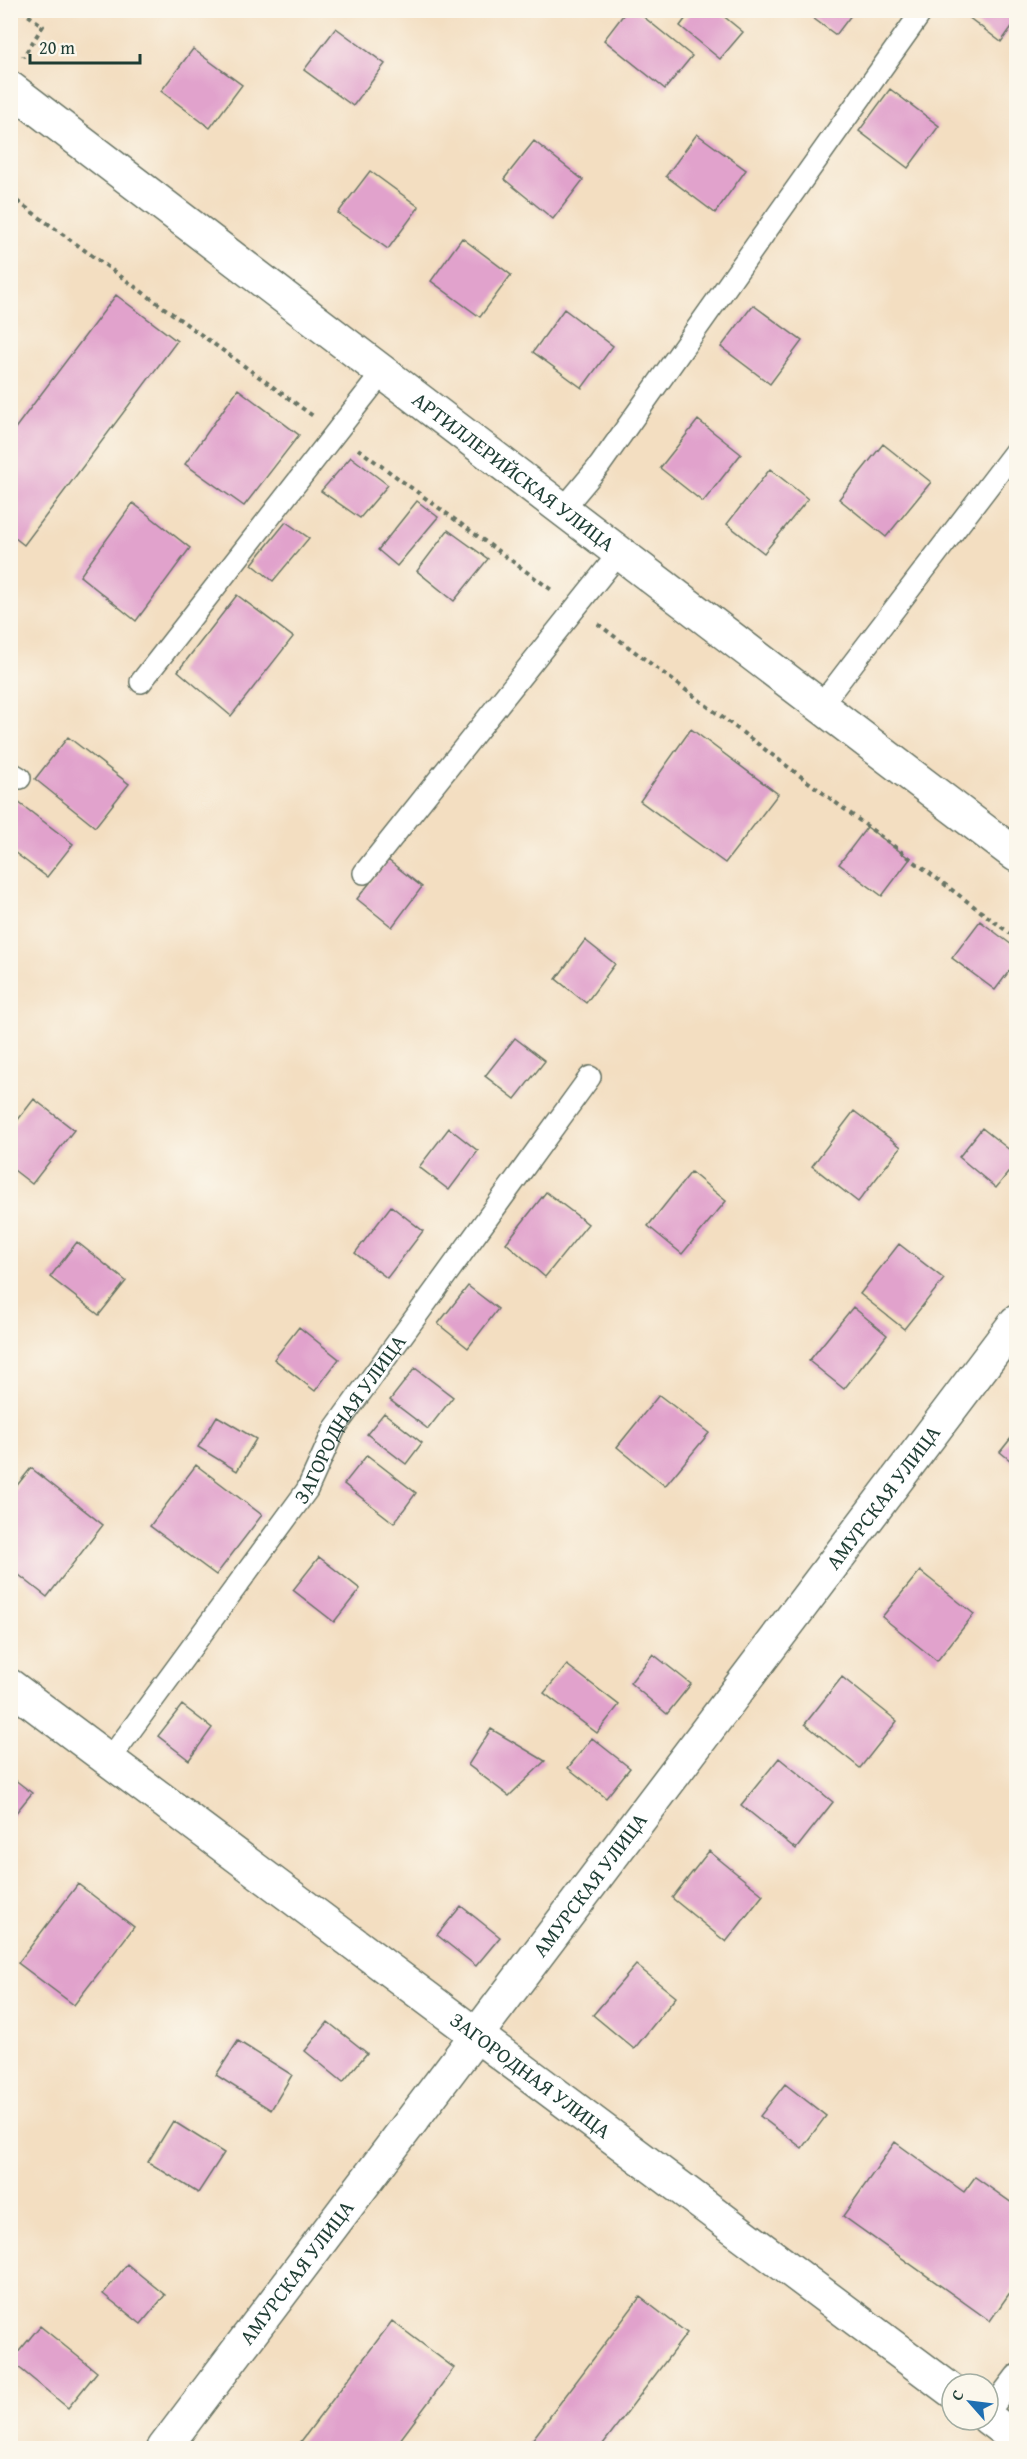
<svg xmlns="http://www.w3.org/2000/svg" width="1027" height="2459" viewBox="0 0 1027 2459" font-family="'Gentium Book Plus',serif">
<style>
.building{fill:#e1a2cc}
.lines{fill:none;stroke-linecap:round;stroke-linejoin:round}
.lane-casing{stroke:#697565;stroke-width:24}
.street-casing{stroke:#697565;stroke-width:36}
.path{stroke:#697565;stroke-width:4;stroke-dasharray:4.5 4.5;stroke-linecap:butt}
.lane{stroke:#fff;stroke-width:21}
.street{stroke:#fff;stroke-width:33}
.labels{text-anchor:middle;stroke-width:6;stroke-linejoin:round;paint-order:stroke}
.street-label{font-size:21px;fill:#1f3d34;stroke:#fbf7ec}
</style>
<rect width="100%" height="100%" fill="#fbf7ec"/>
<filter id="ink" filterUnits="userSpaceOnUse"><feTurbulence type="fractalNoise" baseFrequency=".0167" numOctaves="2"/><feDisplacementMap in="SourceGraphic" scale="12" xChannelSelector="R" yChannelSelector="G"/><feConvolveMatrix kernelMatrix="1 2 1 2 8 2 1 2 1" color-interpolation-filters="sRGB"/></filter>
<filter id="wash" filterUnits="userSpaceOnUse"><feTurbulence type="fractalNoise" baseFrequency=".008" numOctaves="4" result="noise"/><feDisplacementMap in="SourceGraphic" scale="24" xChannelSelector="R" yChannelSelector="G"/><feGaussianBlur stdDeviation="1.35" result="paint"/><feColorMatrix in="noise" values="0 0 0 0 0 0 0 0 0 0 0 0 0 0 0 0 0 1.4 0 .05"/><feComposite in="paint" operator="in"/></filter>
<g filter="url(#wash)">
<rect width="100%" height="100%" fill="#f3dec1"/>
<g id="blocks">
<path class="building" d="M627,10H635L692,56L665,89L604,40Z
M692,10H716L743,32L720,59L680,26Z
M802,10H855L836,35Z
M959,10H1016V21L1001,42Z
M336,28L385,64L353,106L304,70Z
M193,49L242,85L210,128L161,91Z
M890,89L939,126L908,168L859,131Z
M697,134L746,170L715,213L666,176Z
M534,141L583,180L553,219L504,179Z
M370,171L419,207L388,249L338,213Z
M462,238L511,275L480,317L431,281Z
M116,295L177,341L24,545L10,534V435Z
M753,305L802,341L770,384L721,347Z
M564,309L613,346L582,388L533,352Z
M238,389L299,435L244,506L185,464Z
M698,420L741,454L703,502L660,468Z
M883,444L931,482L886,537L839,499Z
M351,457L388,485L360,518L321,491Z
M770,469L808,499L764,553L727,524Z
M417,501L438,517L397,566L378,550Z
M133,503L190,548L136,621L80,576Z
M286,522L309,538L273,581L252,564Z
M448,530L488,559L454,601L417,571Z
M237,595L293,637L231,716L178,671Z
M691,729L778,794L725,863L640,801Z
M68,737L129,784L95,827L35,779Z
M10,796L73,844L47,877L10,849Z
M867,827L910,859L882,896L839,864Z
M388,860L422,887L392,927L357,899Z
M980,921L1016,948V962L995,990L952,958Z
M585,940L615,964L586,1003L556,979Z
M515,1038L545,1061L515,1099L485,1076Z
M34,1099L74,1130L32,1184L10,1167V1130Z
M854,1111L901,1147L858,1202L812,1166Z
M449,1128L478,1151L449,1190L419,1167Z
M982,1128L1016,1155V1163L996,1188L959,1157Z
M691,1172L726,1201L682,1254L648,1226Z
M546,1192L588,1224L545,1277L506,1243Z
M391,1206L423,1231L387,1278L355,1253Z
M77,1242L126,1281L99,1315L50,1277Z
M899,1244L944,1279L904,1329L860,1294Z
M468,1286L498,1309L468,1348L438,1324Z
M853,1307L887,1335L844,1389L809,1361Z
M299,1327L339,1359L315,1391L274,1359Z
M415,1368L453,1397L428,1429L390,1400Z
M659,1395L709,1433L665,1486L617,1447Z
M384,1413L422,1443L406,1464L367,1434Z
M217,1416L256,1439L237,1471L198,1447Z
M1016,1432V1465L1000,1452Z
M367,1455L416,1493L394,1523L344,1484Z
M196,1465L262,1515L216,1575L150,1526Z
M31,1468L103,1525L47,1597L10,1568V1494Z
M319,1557L360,1589L334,1622L293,1590Z
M920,1571L974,1614L937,1661L882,1617Z
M653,1654L691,1684L667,1714L630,1683Z
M567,1665L619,1705L597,1733L544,1693Z
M842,1677L897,1721L860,1768L805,1724Z
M182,1705L212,1728L189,1760L158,1736Z
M491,1729L545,1761L509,1796L468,1765Z
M592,1738L630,1768L606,1798L568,1768Z
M779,1758L833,1802L796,1849L741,1805Z
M10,1776L32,1793L10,1820Z
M709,1851L763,1895L726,1942L672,1898Z
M78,1884L134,1927L74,2005L18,1963Z
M461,1906L500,1937L476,1966L437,1935Z
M636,1965L676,1997L634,2049L593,2015Z
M328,2022L367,2053L343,2082L305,2051Z
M238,2041L292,2075L271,2110L216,2075Z
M785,2084L826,2116L802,2148L760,2116Z
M173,2121L224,2153L198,2193L148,2162Z
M895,2142L964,2192L975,2177L1016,2206V2284L990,2321L843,2216Z
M127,2264L165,2295L141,2324L103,2294Z
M640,2297L687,2333L600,2448H526Z
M392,2321L454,2368L394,2448H296Z
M40,2326L97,2372L68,2408L11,2361Z"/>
</g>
</g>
<g filter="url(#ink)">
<use href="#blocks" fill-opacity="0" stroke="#697565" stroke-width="1.5"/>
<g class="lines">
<defs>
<g id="lane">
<path d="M563,509L600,465L923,10"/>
<path d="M141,682L383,372"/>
<path d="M821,705L1016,450"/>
<path d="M10,772L20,778"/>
<path d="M364,873L620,552"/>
<path id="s1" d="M109,1760L307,1490L335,1428L590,1077"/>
<path d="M988,2413L1016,2376"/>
</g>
<g id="street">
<path id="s2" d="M10,88L1016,855"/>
<path id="s3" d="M10,1686L952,2391"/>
<path d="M988,2418L1016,2439"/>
<path id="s4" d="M164,2448L1016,1322"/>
</g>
</defs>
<use href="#lane" class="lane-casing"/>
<use href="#street" class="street-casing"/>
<path class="path" d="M21,10L43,26L23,57
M10,196L313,416
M358,449L553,591
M598,624L1016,938"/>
<use href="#lane" class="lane"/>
<use href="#street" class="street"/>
</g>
</g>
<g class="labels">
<g class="street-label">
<text dy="7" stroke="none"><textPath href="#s2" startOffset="633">АРТИЛЛЕРИЙСКАЯ УЛИЦА</textPath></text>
<text dy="7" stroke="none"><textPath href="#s1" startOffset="418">ЗАГОРОДНАЯ УЛИЦА</textPath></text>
<text dy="7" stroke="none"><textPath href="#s4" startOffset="1192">АМУРСКАЯ УЛИЦА</textPath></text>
<text dy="7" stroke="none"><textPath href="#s4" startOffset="706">АМУРСКАЯ УЛИЦА</textPath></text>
<text dy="7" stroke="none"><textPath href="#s3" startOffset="650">ЗАГОРОДНАЯ УЛИЦА</textPath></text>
<text dy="7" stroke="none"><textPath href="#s4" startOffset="220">АМУРСКАЯ УЛИЦА</textPath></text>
</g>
</g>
<rect width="1027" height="2459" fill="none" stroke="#fbf7ec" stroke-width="36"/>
<g transform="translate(970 2402) rotate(298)"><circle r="28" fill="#fbf7ec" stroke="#a3ada2" stroke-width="1.5"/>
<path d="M0-4.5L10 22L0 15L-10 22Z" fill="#1f6fb2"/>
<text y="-9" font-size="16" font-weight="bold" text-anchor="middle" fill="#1f3d34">С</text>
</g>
<path d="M30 54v9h110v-9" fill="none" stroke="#1f3d34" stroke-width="3"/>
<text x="39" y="54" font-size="18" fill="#1f3d34" stroke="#fbf7ec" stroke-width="4.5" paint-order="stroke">20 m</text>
</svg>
